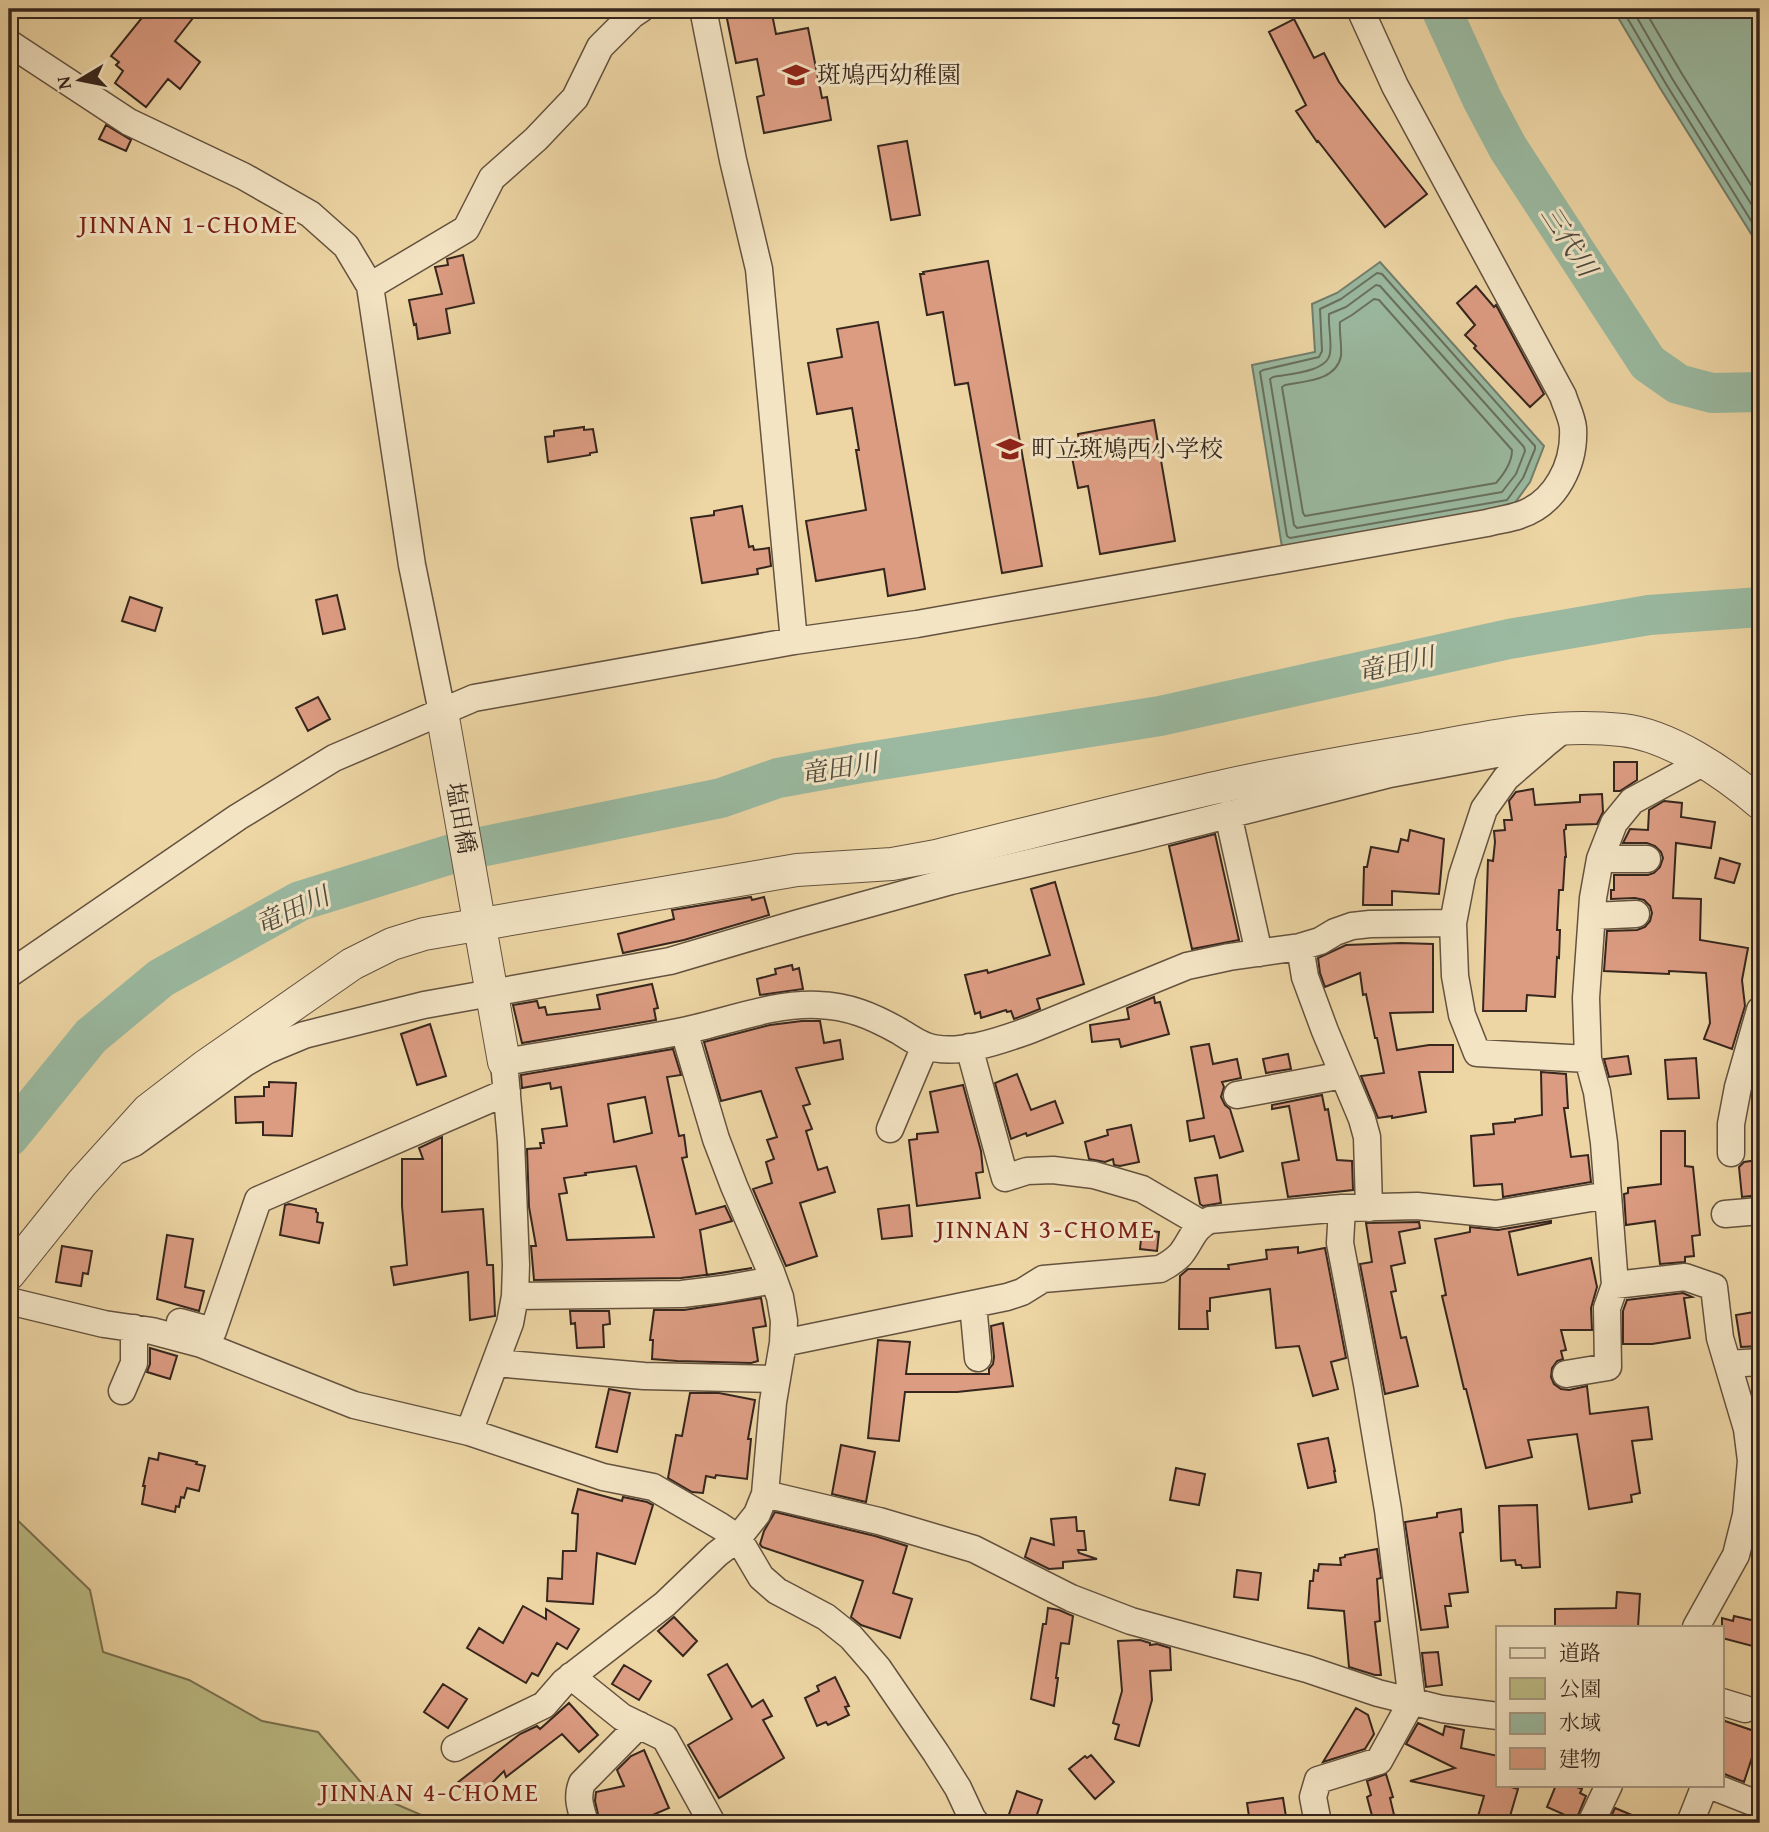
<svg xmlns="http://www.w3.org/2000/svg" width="1769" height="1832" viewBox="0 0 1769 1832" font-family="'Gentium Book Plus','Noto Serif JP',serif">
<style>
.green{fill:#bcbc84;stroke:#797150;stroke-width:2}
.water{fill:#9ab9a0;stroke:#727e6c;stroke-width:2}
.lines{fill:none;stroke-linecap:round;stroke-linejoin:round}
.shore{stroke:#68705e;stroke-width:2}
.river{stroke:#9ab9a0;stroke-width:40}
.building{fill:#dc9c82;stroke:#36261d;stroke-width:2;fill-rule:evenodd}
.minor-casing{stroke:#64523f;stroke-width:29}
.tertiary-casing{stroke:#64523f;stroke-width:34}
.minor{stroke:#f3e4c4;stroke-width:26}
.tertiary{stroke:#f3e4c4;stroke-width:32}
.labels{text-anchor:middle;stroke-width:6;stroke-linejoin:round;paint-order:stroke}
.poi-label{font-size:24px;fill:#36261d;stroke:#f3e4c4;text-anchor:start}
.street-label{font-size:24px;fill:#36261d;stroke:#f3e4c4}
.neighbourhood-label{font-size:26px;letter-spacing:2px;fill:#7a1f14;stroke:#f3e4c4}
.water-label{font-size:26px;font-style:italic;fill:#4f4b3e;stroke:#f3e4c4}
</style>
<rect width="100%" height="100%" fill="#edd5a4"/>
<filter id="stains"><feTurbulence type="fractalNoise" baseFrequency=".00286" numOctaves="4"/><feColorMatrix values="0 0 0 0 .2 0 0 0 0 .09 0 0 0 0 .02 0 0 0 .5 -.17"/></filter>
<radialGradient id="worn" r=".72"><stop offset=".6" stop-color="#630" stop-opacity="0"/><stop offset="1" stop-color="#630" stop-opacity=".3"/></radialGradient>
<path class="green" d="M9,1512L90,1590L103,1652L189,1680L262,1721L318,1732L370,1793L440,1823H9Z"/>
<path class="water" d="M1613,9H1760V248L1660,88Z
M1380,262L1544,446L1530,482L1512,507L1282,547L1252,365L1315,352L1312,304L1337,293Z"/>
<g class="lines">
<path class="shore" d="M1622,9L1666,84L1760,235
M1632,9L1673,80L1760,218
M1644,9L1682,74L1760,199
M1377,273L1382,274L1535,446V449L1523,478L1507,500L1290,538L1287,536L1260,372L1263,370L1319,357L1322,351L1320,309L1341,299Z
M1376,285L1380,286L1524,447L1525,451L1516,474L1502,492L1297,528L1294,525L1270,379L1273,377C1289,374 1328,372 1330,353C1332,340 1328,327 1329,314L1346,307Z
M1374,299L1379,300L1512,450C1512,461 1504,474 1496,483L1305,516L1303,513L1282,387L1285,385C1305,381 1336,381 1341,356C1342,345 1339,333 1340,322L1352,315Z"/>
<path class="river" d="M1441,9L1482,99L1508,148L1648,363L1678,384L1712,393L1760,392
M9,1137L91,1036L161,978L300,901L461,851L721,798L778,778L861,763L1160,716L1509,639L1649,615L1760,607"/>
</g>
<path class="building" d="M149,9H200L175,41L200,62L180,89L168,79L146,107L115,83L123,71L116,65L119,62L111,56Z
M725,9H771L776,34L808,28L822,98L827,97L831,120L764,133L757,97L764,95L757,59L736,63Z
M1294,19L1314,58L1324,53L1339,82L1427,194L1385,227L1318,141L1317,142L1296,111L1306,105L1269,32Z
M106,125L131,140L126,151L99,139Z
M907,141L920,215L891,220L878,146Z
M463,255L474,303L446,309L450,333L418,339L416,324L414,325L409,300L442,294L435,267L448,265L447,259Z
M988,261L1042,566L1002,573L968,383L955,385L943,312L927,315L920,274H924L923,272Z
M1476,286L1494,307L1496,305L1544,394L1530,407L1474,348L1476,346L1465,335L1475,325L1457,303Z
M878,322L925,589L888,596L884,569L816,581L806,521L866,510L856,450H859L852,408L817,414L808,363L842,357L837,329Z
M1154,420L1175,541L1100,554L1088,486L1078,488L1071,452L1081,451L1078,434Z
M584,427V430L593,429L597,452L590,453V455L548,462L545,437L554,436V431Z
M742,506L749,547L753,546L754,550L769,548L771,566L757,569L758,574L702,583L691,518L714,515V511Z
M337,595L345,629L323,634L316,600Z
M130,597L162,608L155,631L122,621Z
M318,697L330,719L308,731L296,708Z
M1614,762H1637V780L1620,791H1614Z
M1533,789L1535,805L1580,802V795L1602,794L1603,812L1597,824L1566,825V829L1564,830L1566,857H1565L1563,890H1559L1557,930H1560L1559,958L1557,957L1555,997L1527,995L1526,1011H1483L1488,860L1493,861L1495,842L1494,831L1505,830L1504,820H1512L1509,801L1516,792Z
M1664,801L1682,803L1681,817L1715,822L1711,848L1676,843L1673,898L1701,899L1700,940L1748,948L1742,980L1745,1006L1732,1049L1704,1039L1710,1023L1706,973L1669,971V974L1604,971L1607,931L1637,930L1645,927L1650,921L1652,913L1650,906L1644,900L1635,898L1611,899V890H1614V875H1648L1654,873L1660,867L1663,858L1661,852L1655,846L1647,843H1623L1630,829L1648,830L1649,810Z
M1410,830L1444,839L1439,894L1392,891V905H1363L1364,867H1367L1371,847L1398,852L1401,839L1408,841Z
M1215,834L1239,940L1192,949L1169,846Z
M1720,858L1740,864L1734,883L1715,878Z
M1055,882L1084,984L1037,999L1040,1009L1014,1019L1011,1011L1007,1012L1006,1010L981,1018L980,1012L975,1014L965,975L987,970L988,973L1050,955L1031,889Z
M751,897L752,900L764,897L769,915L684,940L623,953L618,934L674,919L672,910Z
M1401,943L1433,944V1012L1390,1013L1397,1050L1429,1045H1453V1072H1419L1426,1112L1392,1118V1116L1378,1118L1361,1076L1384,1073L1377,1038H1375L1366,994L1363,995L1360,973L1325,987L1320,973L1318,958L1346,945Z
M792,965L793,970L799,968L803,989L760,995L757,979L776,974L775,969Z
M652,984L658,1008L654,1009L656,1020L522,1043L513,1005L537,1001L539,1008L545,1007L547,1015L600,1009L597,995Z
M1154,997L1155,1003L1160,1002L1169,1034L1121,1047L1119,1039L1092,1042L1090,1025L1129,1019L1127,1008Z
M802,1021H820L824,1043L840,1040L843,1059L796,1068L810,1104L803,1106L812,1129L806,1131L818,1170L827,1167L835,1192L800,1203L817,1256L786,1266L753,1189L772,1183L766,1162L774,1159L767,1140L777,1137L761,1091L721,1101L704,1042L770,1025Z
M430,1024L446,1076L417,1085L401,1034Z
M1209,1044L1213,1064L1237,1059L1241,1078L1222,1082L1224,1087L1221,1097L1225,1105L1230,1109L1243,1151L1220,1158L1214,1136L1190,1141L1187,1121L1204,1118L1191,1047Z
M673,1049L681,1075L667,1077L679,1136L684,1135L687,1157L682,1158L696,1214L725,1206L732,1221L700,1230L707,1275L752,1268L721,1273L681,1278L534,1280L531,1246H536L529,1207L527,1149L541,1148L540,1143H544L542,1129L567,1126L561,1087L551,1089L550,1083L522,1088L521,1075ZM645,1097L652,1133L614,1142L608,1104ZM636,1166L654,1237L567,1240L559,1194L567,1193L564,1178L586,1175L585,1173Z
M1288,1054L1291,1069L1266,1073L1263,1059Z
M1628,1056L1631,1074L1609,1077L1604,1059Z
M1696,1058L1699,1098L1668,1099L1665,1060Z
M1541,1072L1566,1074L1568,1108H1564L1571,1157L1588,1155L1591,1182L1503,1197L1502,1184L1474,1186L1471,1136L1494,1134L1493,1124L1515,1122V1119L1542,1115Z
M1017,1074L1031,1110L1055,1101L1063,1123L1027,1136L1026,1133L1011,1139L995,1083Z
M269,1082L296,1083L292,1136L263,1135V1122L236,1123L235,1097L264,1096V1087H269Z
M963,1085L981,1151L983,1172L976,1173L980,1198L917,1206L909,1140L917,1139V1134L938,1132L930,1092Z
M1322,1095L1325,1110L1328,1109L1337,1160L1352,1161L1353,1190L1288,1197L1282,1163L1299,1160L1289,1106L1272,1109V1105Z
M1131,1125L1139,1162L1120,1166L1114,1165L1113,1159L1105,1162L1089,1159L1085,1142L1108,1135L1107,1130Z
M1661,1131H1685V1166L1693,1167L1700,1235L1692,1236L1694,1256L1685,1257V1262L1660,1264L1655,1221L1626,1225L1624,1194L1628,1193V1188L1661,1184Z
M442,1137V1212L483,1209L487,1265H493L495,1316L470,1320L468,1272L394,1285L391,1267L407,1265L402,1206V1159H423L419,1148Z
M1758,1160L1760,1195L1742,1197L1739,1167L1744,1162Z
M1217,1175L1221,1203L1203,1206L1200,1204L1195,1178Z
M289,1204L316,1209V1212L318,1213L317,1222L323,1223L319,1243L280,1235L285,1205Z
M909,1205L912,1236L882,1239L878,1209Z
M1551,1221V1223L1509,1232L1518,1275L1591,1258L1597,1287L1591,1308L1592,1330H1561L1566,1350L1561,1351L1563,1359L1557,1361L1552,1368L1551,1377L1554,1384L1561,1389L1569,1390L1587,1386L1590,1414L1648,1407L1652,1439L1632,1441L1640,1493L1631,1495L1632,1502L1589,1509L1577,1434L1528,1440L1532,1457L1486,1468L1466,1389H1464L1442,1296L1446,1295L1435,1239L1470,1232V1227L1498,1230Z
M1419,1222L1420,1228L1399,1232L1405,1263L1391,1266L1396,1291L1391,1292L1401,1338L1406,1337L1418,1386L1385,1394L1360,1264L1372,1262L1366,1223Z
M1142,1230L1159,1232L1157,1251L1140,1249Z
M167,1235L193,1239L185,1287L204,1291L199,1311L157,1299Z
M62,1246L92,1251L88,1274L83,1273L81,1286L56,1282Z
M1298,1247V1253L1325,1248L1346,1358L1331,1362L1338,1389L1313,1396L1299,1346L1276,1348L1270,1289L1210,1298V1311H1207L1208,1329H1179L1180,1276L1188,1269H1229L1228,1265L1267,1259L1266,1250Z
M1683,1293L1692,1297L1684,1298L1690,1338L1652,1344H1623V1311L1627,1300Z
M761,1298L766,1326L753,1328L758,1361L751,1363L677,1361L652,1359L653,1340H650L654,1310H684Z
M570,1311H609L610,1324L603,1325L604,1347L577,1348L575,1323L571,1324Z
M1760,1311V1346L1741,1347L1736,1315Z
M1003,1323L1013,1386L957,1392H905L899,1441L868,1438L878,1340L910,1342L906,1374H989V1369L993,1364L994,1357L991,1326Z
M150,1348L177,1356L170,1379L147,1372L150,1364Z
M609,1389L630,1393L617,1452L596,1447Z
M690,1393H719L755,1400L748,1439H751L747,1479L716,1475L715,1478L706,1476L703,1493L692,1492L668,1478L676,1435L682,1436Z
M1328,1438L1335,1471H1334L1336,1482L1308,1488L1298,1444Z
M841,1445L875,1452L866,1502L832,1494Z
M159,1453L197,1462L196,1464L205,1466L199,1491L187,1488L184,1498L181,1497L179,1507L176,1506L175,1512L142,1504L145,1486H143L149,1458L158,1460Z
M1176,1468L1205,1474L1199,1505L1170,1500Z
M578,1489L622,1501L623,1497L647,1502L653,1505L635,1564L597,1553L593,1604L547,1601L548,1578L562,1579L563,1551H576L578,1514L572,1513Z
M1537,1505L1540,1567L1522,1568L1521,1565H1516L1515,1560L1501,1561L1499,1506Z
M1461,1509L1463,1532L1460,1533L1468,1592L1449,1594L1451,1606H1445L1448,1627L1421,1630L1405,1522L1437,1517V1513Z
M775,1512L875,1536L907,1546L893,1593L912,1599L900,1638L861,1625L851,1617L863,1581L762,1547L760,1544L764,1531Z
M1076,1517L1077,1531H1084L1086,1550H1078L1079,1553L1097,1559L1063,1562V1568L1049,1569L1025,1557L1031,1538L1054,1545L1051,1519Z
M1377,1549L1381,1578L1377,1579L1380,1621L1375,1622L1381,1675H1375L1349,1667L1344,1611L1308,1608L1310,1581H1313L1314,1570L1318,1571L1319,1564L1341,1565L1340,1558L1345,1557V1555Z
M1237,1570L1261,1573L1258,1600L1234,1597Z
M1617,1592L1640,1594L1638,1627H1555V1609L1616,1608Z
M523,1606L546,1619V1609L579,1629L567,1649L557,1643L538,1676L532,1673L526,1683L467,1648L479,1628L503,1643Z
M1048,1608L1059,1610L1073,1616L1069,1644L1061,1643L1056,1678H1058L1054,1706L1031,1699L1043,1624H1046Z
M1734,1616L1760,1622V1648L1722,1638V1618L1733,1621Z
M674,1617L697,1641L683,1656L658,1631Z
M1140,1640L1150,1643V1645L1157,1644L1170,1648L1171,1670L1150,1671L1152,1700L1139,1746L1115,1739L1119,1725L1113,1723L1122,1691L1118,1641Z
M1438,1652L1442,1685L1426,1687L1422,1653Z
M727,1664L752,1707L763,1700L772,1716L763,1720L784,1758L719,1798L688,1745L732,1719L708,1675Z
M624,1665L651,1681L639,1700L612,1684Z
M835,1677L849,1706L845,1707L849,1715L828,1725L826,1722L817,1726L805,1698L819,1691L817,1686Z
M443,1684L467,1699L448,1728L424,1712Z
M569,1703L598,1735L579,1752L562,1734L506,1777L504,1771L475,1800L457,1783L520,1734L537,1726L540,1729Z
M1356,1708L1368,1715L1374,1734L1365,1749L1323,1762Z
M1722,1720L1760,1733L1744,1782L1722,1773Z
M1418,1723L1443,1735L1445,1726L1464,1730L1461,1748L1498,1756V1785H1504L1518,1789L1508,1823H1476L1484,1796L1410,1781L1455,1768L1406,1744Z
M644,1750L669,1808L634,1823H600L595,1801L596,1792L624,1786L617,1770L631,1756Z
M1091,1755L1114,1782L1095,1799L1069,1769L1085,1756L1087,1758Z
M1386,1774L1393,1797L1390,1798L1396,1823H1374L1367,1797L1371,1795L1367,1781Z
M1556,1785H1571L1582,1789L1580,1793L1586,1796L1576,1820L1547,1807Z
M1017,1791L1042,1800L1034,1823H1006Z
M1283,1798L1287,1823H1250L1247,1803Z
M1615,1808L1651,1823H1608Z"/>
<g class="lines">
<defs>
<path id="minor" d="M703,9L733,160L759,269L794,641
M9,43L129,122L243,176L310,214L346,246L370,286L412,565L442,712
M370,286L466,229L492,178L536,139L575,98L600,47L632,15L641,9
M1543,746L1506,778L1484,809L1462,876L1453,923L1455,976L1462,1015L1477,1053L1588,1059
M1228,814L1259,953
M1600,859H1647
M1592,916L1636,914
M1300,947L1305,977L1325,1031L1362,1119L1367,1137L1369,1208
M9,974L238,817L334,758L474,698L794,641L917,624L1487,523C1498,520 1509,519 1520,515C1556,503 1575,464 1573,428C1572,417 1566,406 1563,396L1395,86L1360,9
M969,1047L1005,1178L1027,1171L1053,1170L1094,1175L1142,1189L1202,1224
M1237,1095L1343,1075
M890,1129L925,1046
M118,1150L134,1143L245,1063L268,1050L304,1035L424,1005L670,961L799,923L951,881L1136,838L1390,774L1544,745L1565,728
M1731,1153V1124L1738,1087L1760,1010
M1725,1214L1760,1211
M515,1296L682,1294L723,1289L774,1280
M9,1301L104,1324L152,1331L201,1344L354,1405L469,1432L603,1477L653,1487L720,1526L738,1538L761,1577L777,1591L826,1617L851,1637L878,1668L936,1753L958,1788L972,1818L976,1823
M973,1304L978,1358
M180,1322L213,1331L258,1200L507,1092
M783,1343L1007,1297L1022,1292L1043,1279L1160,1269C1168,1265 1174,1261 1180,1255C1191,1242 1193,1227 1210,1220L1342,1208L1417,1206L1496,1214L1608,1195
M495,1363L644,1376L777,1379
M1728,1364L1760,1362
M1566,1374L1608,1367L1607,1308L1615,1285
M122,1391L134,1363V1328
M469,1432L510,1323L515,1296L516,1265L511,1141L504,1062C563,1052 623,1043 683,1031C727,1022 772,1003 818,1005C849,1006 872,1016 899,1031C907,1036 917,1043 926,1046C956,1057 1002,1040 1030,1030L1187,966L1229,957L1300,947L1320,941L1335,932L1352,926L1370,924L1453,923
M765,1494L879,1521L974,1549L1071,1598L1131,1621L1307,1669L1378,1693L1442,1709L1498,1716
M1696,1627L1736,1555L1746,1515L1751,1461L1747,1429L1720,1338L1714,1287L1685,1277L1615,1285L1604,1143L1597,1092L1588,1059L1586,998L1593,898L1600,859L1614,823L1632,801L1704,762
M571,1676L622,1717L665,1738L712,1823
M1722,1702L1745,1709
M455,1748L544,1705L564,1682L665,1604L717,1554L738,1538L757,1514L765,1494L773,1402L783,1343L784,1321L780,1297L771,1272L734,1186L716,1139L684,1031
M1709,1785L1760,1805
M585,1823C581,1809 576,1798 582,1783L639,1725
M1318,1823L1313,1797L1318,1780L1379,1761L1412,1701L1388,1510L1367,1384L1340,1243L1342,1208
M1591,1823L1609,1785
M1690,1823L1705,1785"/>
<path id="tertiary" d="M442,712L504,1062
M9,1274L82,1183L148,1110L204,1067L352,964L392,944L424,934L797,870L892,864L936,856C1030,833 1124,808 1219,787C1285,772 1351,761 1417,750C1484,738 1553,722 1622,730C1669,735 1725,773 1760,803"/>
</defs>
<use href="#minor" class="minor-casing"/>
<use href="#tertiary" class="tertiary-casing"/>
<use href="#minor" class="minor"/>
<use href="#tertiary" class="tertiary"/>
</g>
<defs>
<symbol id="school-bare" viewBox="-9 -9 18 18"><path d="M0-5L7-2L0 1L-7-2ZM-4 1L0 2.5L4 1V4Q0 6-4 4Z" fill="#8f2418" stroke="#f3e4c4" stroke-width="2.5" paint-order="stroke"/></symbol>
</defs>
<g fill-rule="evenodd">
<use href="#school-bare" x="777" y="56" width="38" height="38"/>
<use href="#school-bare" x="991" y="430" width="38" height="38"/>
</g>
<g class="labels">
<g class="poi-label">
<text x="817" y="83">斑鳩西幼稚園</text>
<text x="1031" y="457">町立斑鳩西小学校</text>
</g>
<g class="street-label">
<text transform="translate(461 818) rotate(80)" y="8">塩田橋</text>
</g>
<g class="neighbourhood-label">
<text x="189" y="233">JINNAN 1-CHOME</text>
<text x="1046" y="1238">JINNAN 3-CHOME</text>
<text x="430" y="1801">JINNAN 4-CHOME</text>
</g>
<g class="water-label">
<text transform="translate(1569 241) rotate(57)" y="9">三代川</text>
<text transform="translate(1396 664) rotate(-12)" y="9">竜田川</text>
<text transform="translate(839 768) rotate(-9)" y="9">竜田川</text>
<text transform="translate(292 910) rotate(-24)" y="9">竜田川</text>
</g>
</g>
<rect width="1769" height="1832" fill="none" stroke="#edd5a4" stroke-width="35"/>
<rect x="10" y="10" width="1748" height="1811" fill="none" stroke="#36261d" stroke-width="3.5"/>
<rect x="18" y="18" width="1734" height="1797" fill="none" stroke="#36261d" stroke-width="2"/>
<rect x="1496" y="1626" width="228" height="161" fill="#f3e4c4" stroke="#a79881" stroke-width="2"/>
<rect x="1510" y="1648" width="35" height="10" fill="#f3e4c4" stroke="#a79881" stroke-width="2"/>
<text x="1559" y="1660" font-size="21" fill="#36261d">道路</text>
<rect x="1510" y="1678" width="35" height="21" fill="#bcbc84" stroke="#a79881" stroke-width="2"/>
<text x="1559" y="1696" font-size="21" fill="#36261d">公園</text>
<rect x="1510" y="1713" width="35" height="21" fill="#9ab9a0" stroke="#a79881" stroke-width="2"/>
<text x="1559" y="1730" font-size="21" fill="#36261d">水域</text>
<rect x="1510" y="1748" width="35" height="21" fill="#dc9c82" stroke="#a79881" stroke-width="2"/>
<text x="1559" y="1766" font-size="21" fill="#36261d">建物</text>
<g transform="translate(80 80) rotate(260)" stroke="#f3e4c4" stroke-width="5" paint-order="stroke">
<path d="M0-5L12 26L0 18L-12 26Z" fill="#36261d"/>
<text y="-10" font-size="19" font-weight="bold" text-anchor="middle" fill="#36261d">N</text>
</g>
<rect width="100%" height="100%" filter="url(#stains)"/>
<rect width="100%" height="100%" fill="url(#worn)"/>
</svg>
